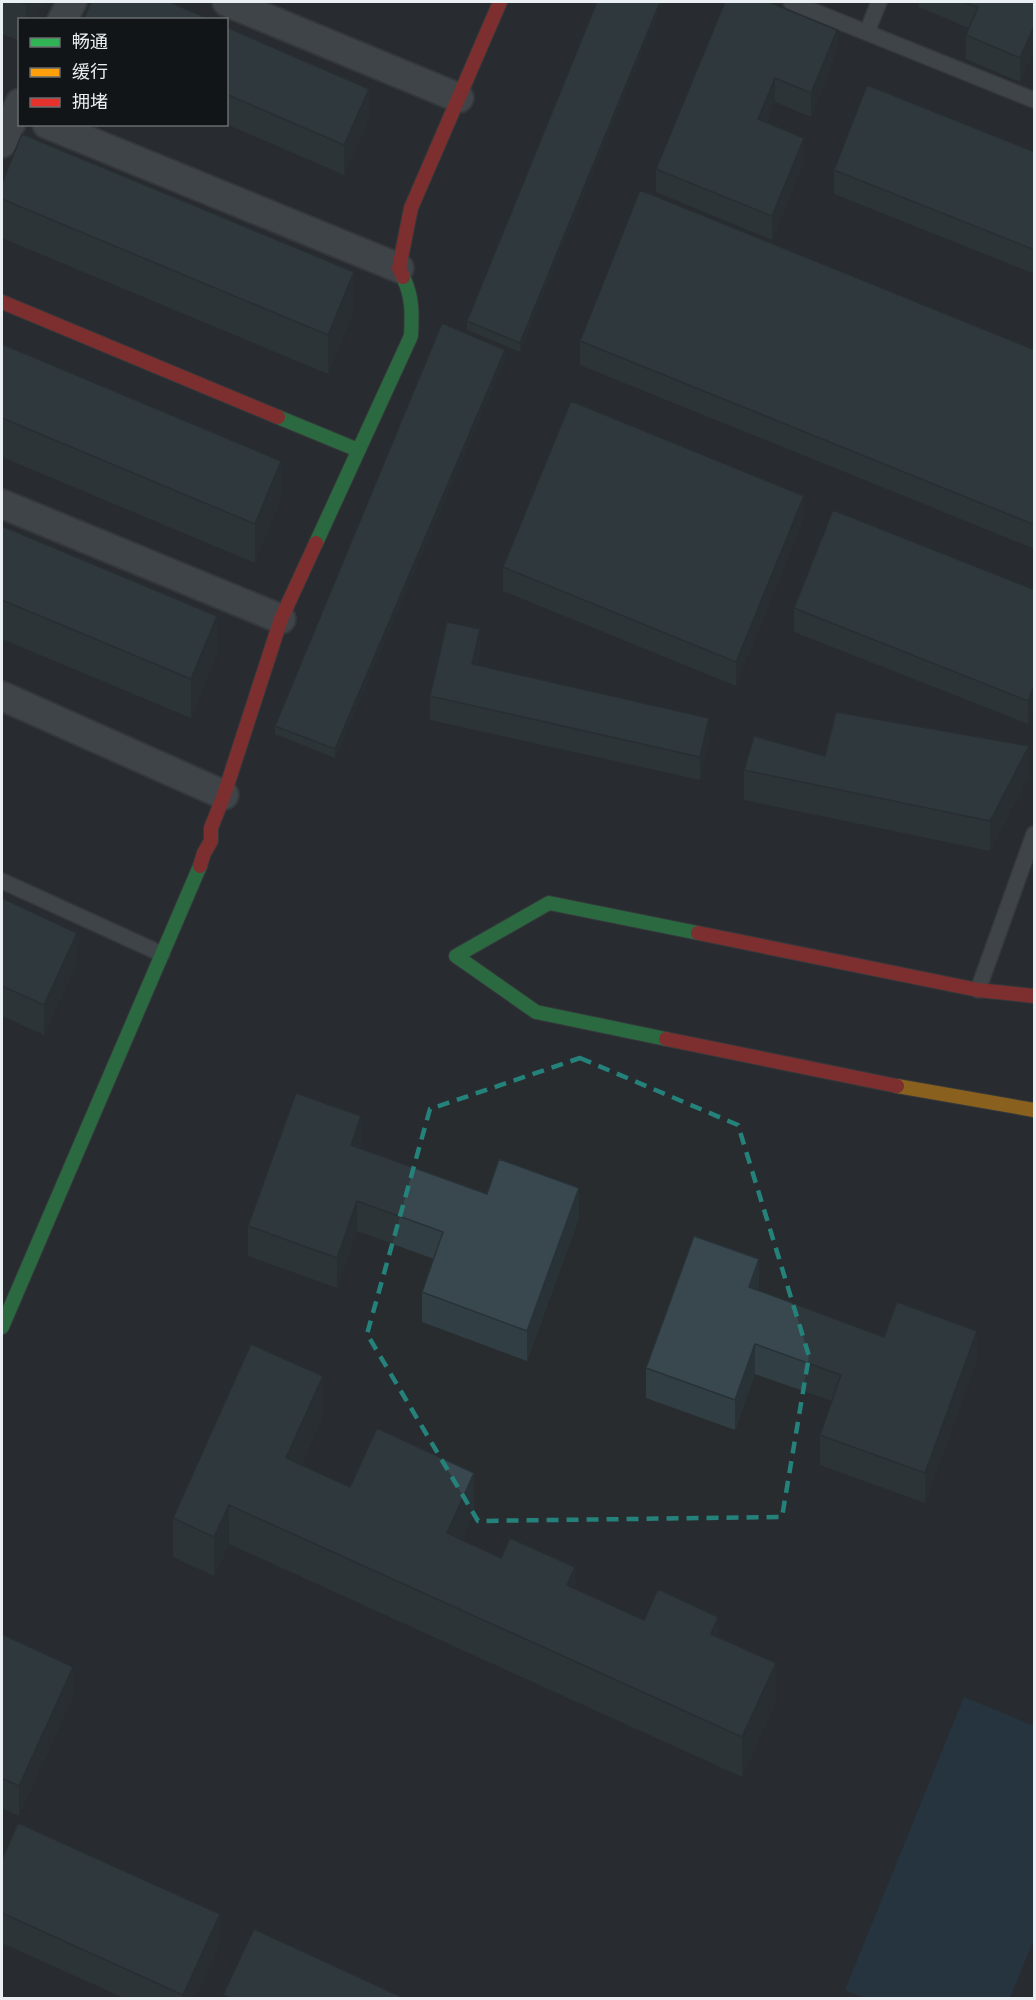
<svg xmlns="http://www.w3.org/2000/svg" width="1036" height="2000" viewBox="0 0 1036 2000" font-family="Helvetica,'Noto Sans SC',sans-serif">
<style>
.green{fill:#223f52}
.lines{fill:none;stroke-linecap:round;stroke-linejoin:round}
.lane-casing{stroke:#44474a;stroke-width:18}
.street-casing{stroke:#44474a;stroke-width:32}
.fast-casing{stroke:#44474a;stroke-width:16}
.slow-casing{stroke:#44474a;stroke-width:16}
.jam-casing{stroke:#44474a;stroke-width:16}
.lane{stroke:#5c6368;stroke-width:15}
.street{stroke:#5c6368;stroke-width:28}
.fast{stroke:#30b455;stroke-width:14}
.slow{stroke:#ff9f0a;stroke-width:14}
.jam{stroke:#e5322d;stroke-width:14}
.wall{fill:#313e44}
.shaded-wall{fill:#283237}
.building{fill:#39484f;stroke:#283237;stroke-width:1.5}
.marked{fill:none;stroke:#25827b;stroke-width:4.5;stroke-dasharray:12 8;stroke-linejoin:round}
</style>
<rect width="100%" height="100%" fill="#282c2f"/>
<path class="green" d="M964,1697L1034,1726V1939L1010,1998H866L845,1990Z"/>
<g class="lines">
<defs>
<path id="lane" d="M791,2L1034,100
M867,32L879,2
M2,881L162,954
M978,990L1034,834"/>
<path id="street" d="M227,2L459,98
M62,20L72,2
M47,124L399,268
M2,143L20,103
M2,504L281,619
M2,696L224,795"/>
<path id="fast" d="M278,417L358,450
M316,543L411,336C412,315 413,297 403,277
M666,1039L536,1012L456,956L549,903L698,933
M2,1327L200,866"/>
<path id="slow" d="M897,1086L1034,1110"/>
<path id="jam" d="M403,277L399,268L411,208L500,2
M2,302L278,417
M200,866L204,853L211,841V828L224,795L281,619L316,543
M698,933L978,990L1034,996
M666,1039L897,1086"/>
</defs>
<use href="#lane" class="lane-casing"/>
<use href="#street" class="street-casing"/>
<use href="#fast" class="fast-casing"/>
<use href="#slow" class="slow-casing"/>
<use href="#jam" class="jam-casing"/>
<use href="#lane" class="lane"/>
<use href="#street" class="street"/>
<use href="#fast" class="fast"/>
<use href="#slow" class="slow"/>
<use href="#jam" class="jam"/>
</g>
<path class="wall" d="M2,2H44L36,20H20V41L2,34Z
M597,2L520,352L467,330V321Z
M725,2L837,53L811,117L775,102L767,122L804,162L772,240L656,192V169Z
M919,2H1035V48L1020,82L966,59V35L969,28L919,7Z
M226,27L369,119L344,175L226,124Z
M1035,152V274L834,194V170Z
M2,183L354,311L328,374L2,238Z
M580,341L1035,350V549L580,365Z
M2,344L281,500L255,563L2,457Z
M505,359L335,758L275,734V726Z
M804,519L736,686L503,591V567Z
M2,526L217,655L191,718L2,639Z
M1035,590V707L1028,724L794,632V608Z
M480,653L477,666L709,742L700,780L430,720V696Z
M825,756L1029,776L990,851L744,800V770Z
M2,898L77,963L44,1035L2,1016Z
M361,1146L360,1148L487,1194L579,1218L527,1361L422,1322V1292L434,1259L357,1231L337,1288L248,1256V1226Z
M759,1289L758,1291L884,1337L977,1361L925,1503L820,1465V1435L832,1401L755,1374L735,1430L646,1398V1368Z
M323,1416L301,1465L350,1487L474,1512L462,1540L644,1620L718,1637L776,1702L742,1777L229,1544L214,1576L173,1557V1518Z
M2,1634L73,1697L19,1816L2,1808Z
M2,1860L220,1944L195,1998H124L2,1943Z"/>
<path class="shaded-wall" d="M27,2H44L36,20H26V4Z
M660,2H663L520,352V343Z
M1035,24V48L1020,82V58Z
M837,30V53L811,117V93Z
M775,78V102L758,143V119Z
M369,89V119L344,175V145Z
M804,138V162L772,240V216Z
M354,272V311L328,374V335Z
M505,350V359L335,758V749Z
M281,461V500L255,563V524Z
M804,496V519L736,686V662Z
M217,616V655L191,718V679Z
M480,629V653L472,688V664Z
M1035,683V707L1028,724V701Z
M709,718V742L700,780V757Z
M1029,746V776L990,851V821Z
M77,933V963L44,1035V1005Z
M361,1116V1146L351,1175V1145Z
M579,1188V1218L527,1361V1331Z
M357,1201V1231L337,1288V1258Z
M759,1259V1289L749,1317V1287Z
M977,1331V1361L925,1503V1473Z
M755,1344V1374L735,1430V1400Z
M323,1376V1416L286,1497V1458Z
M474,1473V1512L447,1573V1533Z
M229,1505V1544L214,1576V1537Z
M575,1567V1606L567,1585Z
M718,1617V1656L711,1634Z
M776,1663V1702L742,1777V1737Z
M73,1667V1697L19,1816V1786Z
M220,1914V1944L195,1998H183V1995Z"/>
<path class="building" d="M19,2H27L26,4Z
M91,2H170L211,20H83Z
M597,2H660L520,343L467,321Z
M725,2H769L837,30L811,93L775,78L758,119L804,138L772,216L656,169Z
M963,2H1035V24L1020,58L966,35L978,7Z
M226,27L369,89L344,145L226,94Z
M867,85L1035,152V250L834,170Z
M22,134L354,272L328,335L2,199V183Z
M640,190L1035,350V525L580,341Z
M442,323L505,350L335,749L275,726Z
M2,344L281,461L255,524L2,418Z
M571,401L804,496L736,662L503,567Z
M833,510L1035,590V683L1028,701L794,608Z
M2,526L217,616L191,679L2,600Z
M447,622L480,629L472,664L709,718L700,757L430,696Z
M836,712L1029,746L990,821L744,770L754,736L825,756Z
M2,898L77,933L44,1005L2,986Z
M296,1093L361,1116L351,1145L487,1194L499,1159L579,1188L527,1331L422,1292L443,1232L357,1201L337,1258L248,1226Z
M694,1236L759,1259L749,1287L884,1337L897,1302L977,1331L925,1473L820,1435L841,1375L755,1344L735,1400L646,1368Z
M251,1344L323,1376L286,1458L350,1487L377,1428L474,1473L447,1533L501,1558L510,1538L575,1567L567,1585L644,1620L658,1589L718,1617L711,1634L776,1663L742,1737L229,1505L214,1537L173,1518Z
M2,1634L73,1667L19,1786L2,1778Z
M18,1823L220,1914L183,1995L2,1913V1860Z
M254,1929L404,1998H231L223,1995Z
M2,1995L9,1998H2Z"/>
<path d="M0 0H1036V2000H0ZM580,1058L738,1125L809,1356L782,1517L478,1521L367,1334L430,1109Z" fill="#282c2f" fill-opacity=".55" fill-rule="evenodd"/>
<path class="marked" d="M580,1058L738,1125L809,1356L782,1517L478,1521L367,1334L430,1109Z"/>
<rect width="1036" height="2000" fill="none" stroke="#eaeff3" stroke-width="6"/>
<rect x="18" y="18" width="210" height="108" fill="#111517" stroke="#686c6f" stroke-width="1.5"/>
<rect x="30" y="38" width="30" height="9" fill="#30b455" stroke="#686c6f" stroke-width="1.5"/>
<text x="72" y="48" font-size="18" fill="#eaeff3">畅通</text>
<rect x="30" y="68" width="30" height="9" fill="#ff9f0a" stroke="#686c6f" stroke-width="1.5"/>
<text x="72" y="78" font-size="18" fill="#eaeff3">缓行</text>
<rect x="30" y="98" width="30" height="9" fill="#e5322d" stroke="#686c6f" stroke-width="1.5"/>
<text x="72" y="108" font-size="18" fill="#eaeff3">拥堵</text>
</svg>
